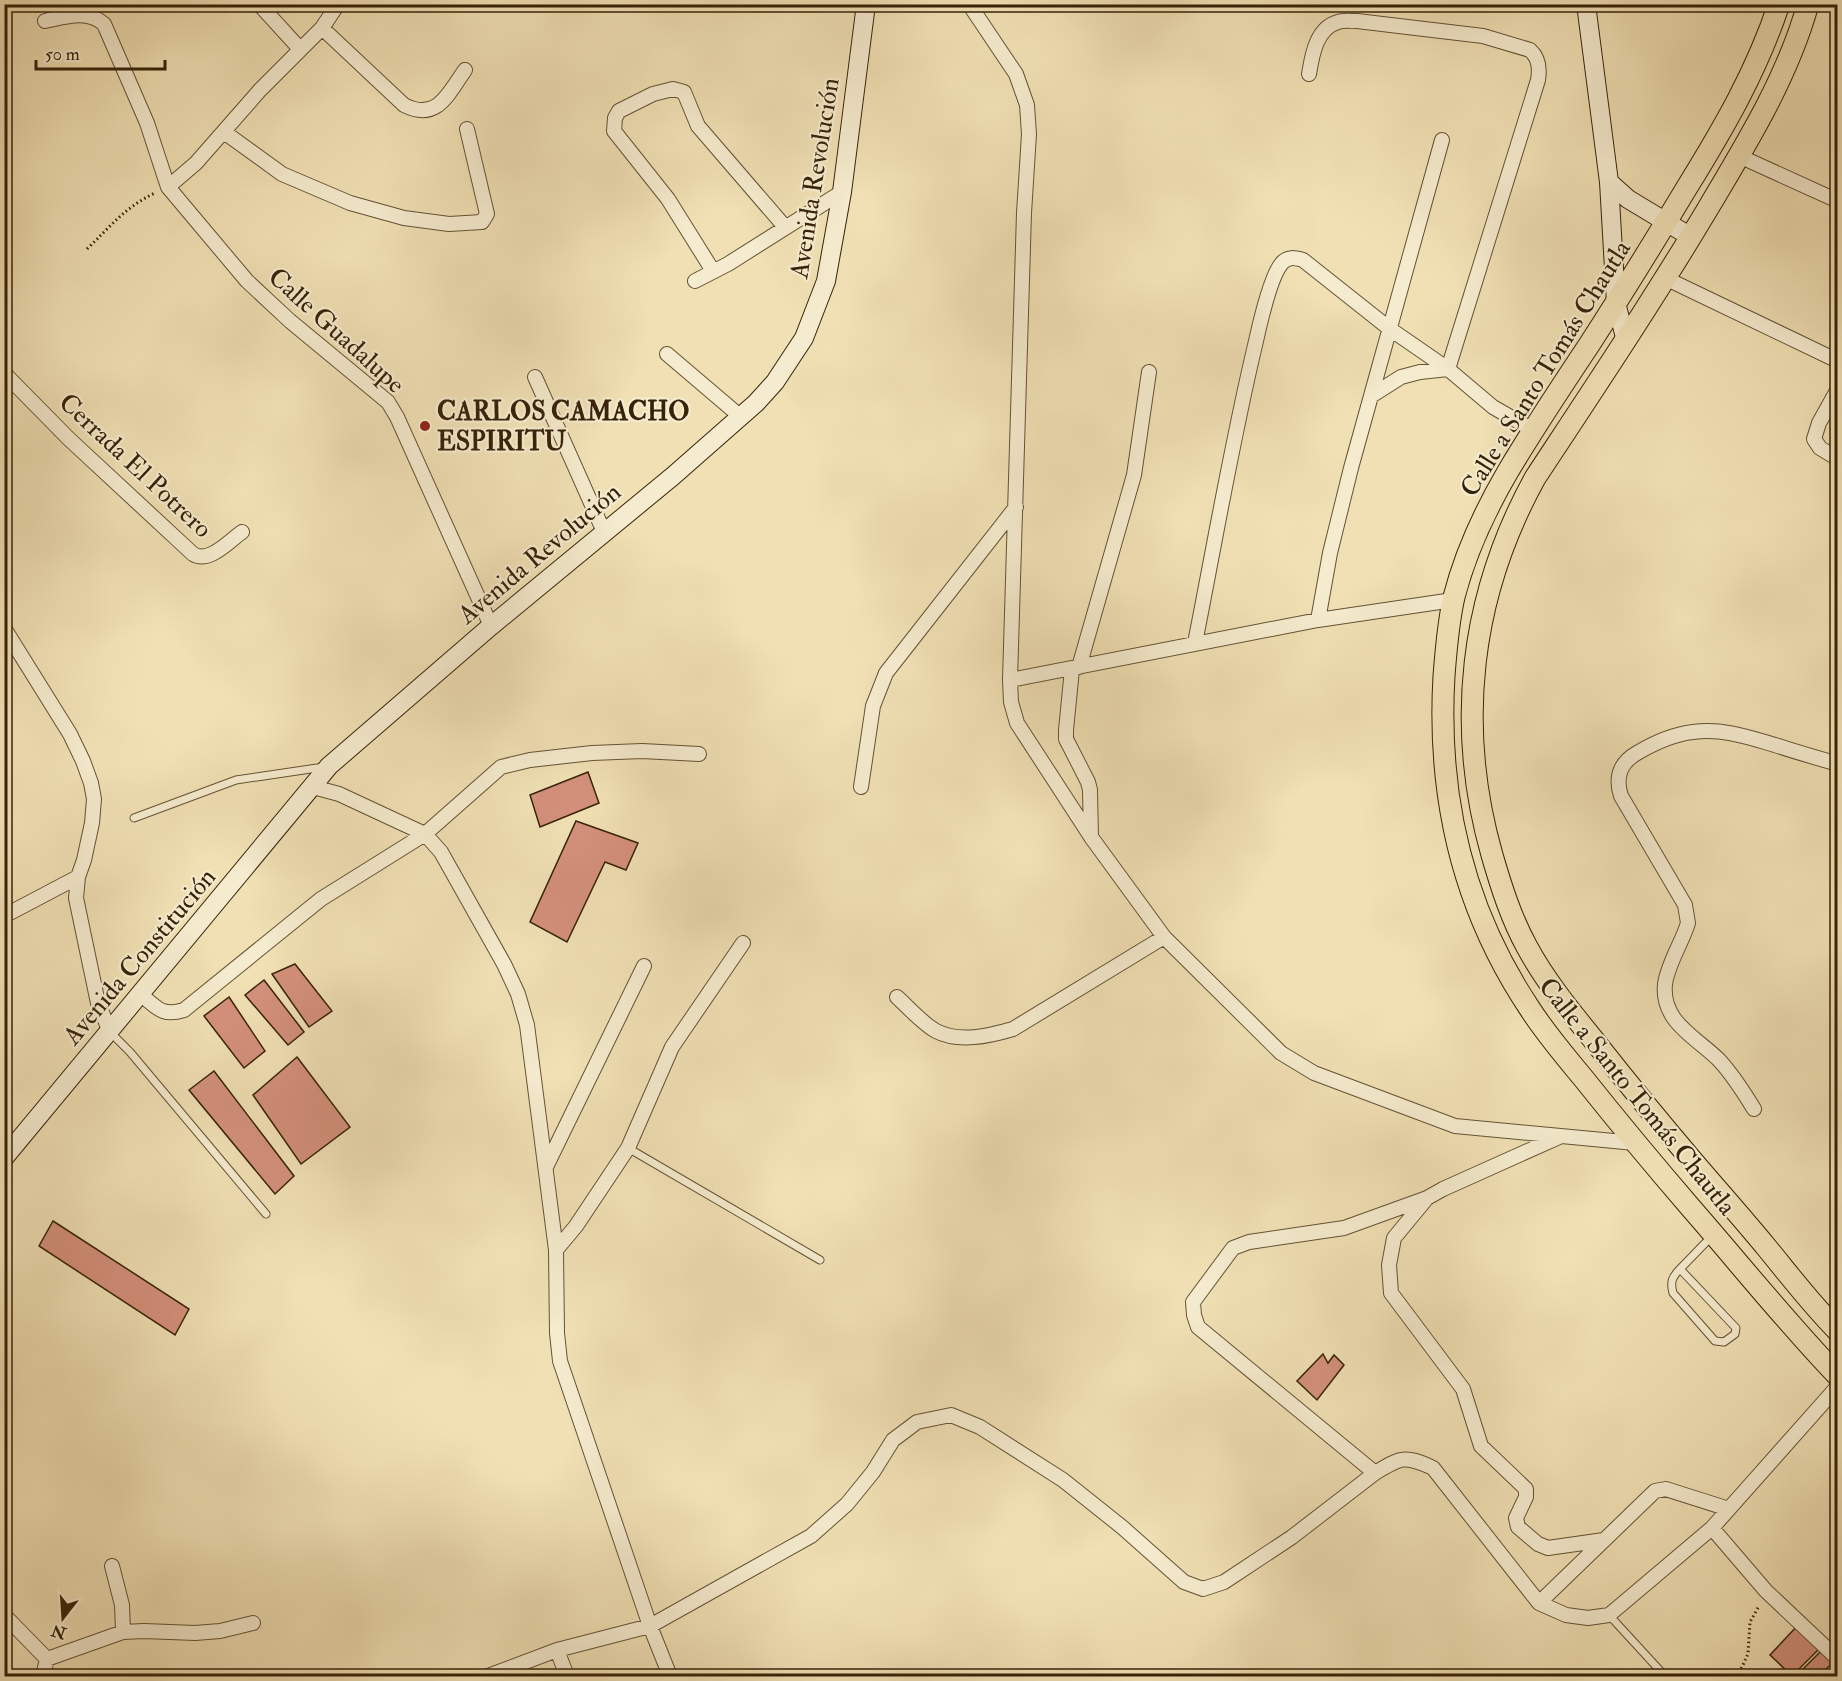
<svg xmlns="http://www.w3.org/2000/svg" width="1842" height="1681" viewBox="0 0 1842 1681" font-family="'IM FELL Double Pica',serif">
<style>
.building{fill:#d4907b;stroke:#362208;stroke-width:1.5}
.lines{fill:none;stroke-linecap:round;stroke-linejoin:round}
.lane-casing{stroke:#645233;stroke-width:9}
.street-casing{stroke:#645233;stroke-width:16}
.secondary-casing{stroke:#362208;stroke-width:20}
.primary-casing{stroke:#362208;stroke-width:23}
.path{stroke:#362208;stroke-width:3;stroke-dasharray:1.5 3;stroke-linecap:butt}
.lane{stroke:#f5ebce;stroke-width:7}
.street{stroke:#f5ebce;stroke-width:14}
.secondary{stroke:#f5ebce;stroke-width:18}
.primary{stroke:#f0e0b4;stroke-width:21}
.poi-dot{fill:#8f2418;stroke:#f5ebce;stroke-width:2}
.labels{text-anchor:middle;stroke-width:4.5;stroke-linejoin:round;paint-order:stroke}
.street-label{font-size:26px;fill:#362208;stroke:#f5ebce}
.poi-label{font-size:26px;font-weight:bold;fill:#362208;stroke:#f5ebce;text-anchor:start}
</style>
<rect width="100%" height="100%" fill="#f0e0b4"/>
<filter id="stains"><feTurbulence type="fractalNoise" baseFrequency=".00333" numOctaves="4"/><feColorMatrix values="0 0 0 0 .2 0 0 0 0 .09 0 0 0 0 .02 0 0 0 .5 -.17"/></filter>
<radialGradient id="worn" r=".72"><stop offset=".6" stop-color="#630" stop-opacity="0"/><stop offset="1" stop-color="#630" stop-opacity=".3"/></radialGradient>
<path class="building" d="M588,772L599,803L540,827L530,795Z
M576,821L638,843L626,870L605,862L567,942L530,922Z
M295,964L332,1011L309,1027L272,974Z
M264,980L304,1032L288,1045L245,995Z
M229,997L265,1051L244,1068L204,1016Z
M297,1057L350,1127L301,1164L253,1095Z
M214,1071L294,1176L275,1194L189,1090Z
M53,1221L189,1309L175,1335L39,1246Z
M1323,1354L1328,1363L1334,1355L1344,1365L1317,1400L1297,1381Z
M1798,1625L1820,1648L1792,1676L1770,1655Z
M1824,1648L1836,1660L1818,1676H1796Z"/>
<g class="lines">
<defs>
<path id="lane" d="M134,818L236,780L324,767
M110,1032L130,1052L266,1214
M628,1148L820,1260
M1680,1269L1736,1328L1735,1334L1724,1342L1715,1341L1673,1293C1670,1282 1672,1277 1680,1269Z
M1680,1269L1712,1236
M1609,1615L1665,1676"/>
<path id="street" d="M259,4L300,49
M969,4L1016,74L1027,105L1029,134L1024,213L1010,680L1011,702L1017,723L1091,837L1164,937L1281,1053L1314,1073L1455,1126L1635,1143
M45,21C65,17 87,9 104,24L147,123L168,187L247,281L290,321L388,402L397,417L491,626
M322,28L404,105C437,122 448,94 465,70
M1309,74C1312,56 1316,28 1338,22C1343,20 1351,21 1357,21L1483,36L1530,50C1539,58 1540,68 1538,80L1448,369L1420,372L1401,377L1371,396
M224,132L282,174L350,203L404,218L449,224L482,222L487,214L467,129
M1739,156L1838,201
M168,187L196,163L260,90L322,28L338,4
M713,271L668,199L614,131L615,118L619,111L653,94L673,89L684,92L698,126L785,227
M1665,278L1838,361
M695,281L728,264L842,192
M667,354L741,417
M4,373L69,439L193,554C209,564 229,541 242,532
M535,377L604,532
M1838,389L1819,423L1814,439L1820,448L1838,459
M1318,620L1330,553L1351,468L1442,140
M4,628L70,734L83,761L91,783L94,799L92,823L84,860L78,877L76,898L98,1003L110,1032
M1195,643C1215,542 1232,441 1256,341C1260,323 1271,275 1282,263C1288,256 1295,258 1303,260L1390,329L1448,369L1493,407L1533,430
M1079,667L1134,475L1149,372
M1072,669L1066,730V739L1088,782L1090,790L1091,837
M1010,680L1318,620L1453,600
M313,787L339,794L425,834L441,852L504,964L518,994L527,1025L556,1250L557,1333L560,1361L650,1626L670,1676
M861,787L873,706L886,673L1016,507
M4,916L78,877
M140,994C157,1007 161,1017 184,1010L321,899L425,834L501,767L530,760L592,753L642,751L699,754
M897,997C908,1007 923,1024 936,1031C959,1043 989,1036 1013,1029L1164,937
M1754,1109C1743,1091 1733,1075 1719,1060C1696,1037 1661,1022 1665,984C1668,963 1682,943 1688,923L1685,905L1621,796C1615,777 1620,763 1637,753C1654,743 1674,734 1693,732C1722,728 1748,737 1775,745C1796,752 1817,758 1838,764
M1559,1137L1443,1189L1427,1198L1394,1238L1389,1265L1391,1293L1463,1389L1481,1446L1526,1489V1497L1516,1518L1518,1527L1538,1544L1548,1548L1604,1540
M546,1167L644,966
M1427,1198L1344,1228L1249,1242L1233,1248L1193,1302L1194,1315L1198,1327L1375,1473C1401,1457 1405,1455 1433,1468L1539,1603L1566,1615L1588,1618L1609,1615L1712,1528L1838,1386
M556,1250L576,1226L628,1148L672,1047L743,943
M1712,1528L1766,1591L1837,1658
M112,1566L122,1605L123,1632
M1539,1603L1655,1491L1666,1489L1729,1509
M4,1615L47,1659
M557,1650L567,1676
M47,1659L123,1632L144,1631L195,1633L220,1631L253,1623
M43,1676L47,1659
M488,1676L557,1650L650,1626L811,1536L847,1504L873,1472L893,1440L917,1422L951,1415L980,1427L1063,1480L1122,1527L1184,1582L1203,1589L1224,1582L1292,1537L1375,1473"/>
<path id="secondary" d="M1586,4L1609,182L1616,303L1626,341
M1609,182L1628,199L1691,237
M4,1158L329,766L491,626L673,476L756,403L775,382L804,338L826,281L842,192L866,4"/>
<path id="primary" d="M1779,4C1756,73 1723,129 1686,189C1654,242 1622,294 1589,345C1561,387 1533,429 1507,473C1485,511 1465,554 1454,597C1448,623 1446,650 1444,676C1437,795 1463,909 1530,1009C1546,1034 1565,1056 1584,1079C1619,1123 1654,1165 1691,1208C1740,1264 1786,1322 1838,1376
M1808,4C1788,76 1748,141 1710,205C1655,297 1595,387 1535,478C1470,596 1455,725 1492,855C1501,886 1511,918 1527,947C1546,982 1571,1012 1596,1043C1629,1085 1662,1125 1696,1165C1720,1193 1744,1220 1767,1248C1790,1276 1812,1305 1838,1331"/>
</defs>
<use href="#lane" class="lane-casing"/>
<use href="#street" class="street-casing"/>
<use href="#secondary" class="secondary-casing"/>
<use href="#primary" class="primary-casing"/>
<path class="path" d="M87,249C110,227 125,207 155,193
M1736,1676L1742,1667L1748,1654L1750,1622L1759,1606"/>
<use href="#lane" class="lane"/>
<use href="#street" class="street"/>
<use href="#secondary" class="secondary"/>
<use href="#primary" class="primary"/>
</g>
<circle class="poi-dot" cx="425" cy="426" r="6"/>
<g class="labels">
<g class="street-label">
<text transform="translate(814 178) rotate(-81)" y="9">Avenida Revolución</text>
<text transform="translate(337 330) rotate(42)" y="9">Calle Guadalupe</text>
<text transform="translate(1545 368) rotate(-58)" y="9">Calle a Santo Tomás Chautla</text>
<text transform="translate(136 465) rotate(43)" y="9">Cerrada El Potrero</text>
<text transform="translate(539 553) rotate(-40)" y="9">Avenida Revolución</text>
<text transform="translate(139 956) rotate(-50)" y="9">Avenida Constitución</text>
<text transform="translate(1638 1096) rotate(51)" y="9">Calle a Santo Tomás Chautla</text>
</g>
<g class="poi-label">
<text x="437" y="420">CARLOS CAMACHO<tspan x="437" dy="30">ESPIRITU</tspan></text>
</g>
</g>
<rect width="1842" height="1681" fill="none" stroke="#f0e0b4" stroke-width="24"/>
<rect x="6" y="6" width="1830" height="1669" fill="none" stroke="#362208" stroke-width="3"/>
<rect x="12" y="12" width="1818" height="1657" fill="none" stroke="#362208" stroke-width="1.5"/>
<g transform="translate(63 1618) rotate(197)" stroke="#f5ebce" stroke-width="4.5" paint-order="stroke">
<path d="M0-4.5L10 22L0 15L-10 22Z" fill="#362208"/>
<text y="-9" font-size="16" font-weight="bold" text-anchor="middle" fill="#362208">N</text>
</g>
<path d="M36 60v9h129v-9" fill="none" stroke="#362208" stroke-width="3"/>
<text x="45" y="60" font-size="18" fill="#362208" stroke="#f5ebce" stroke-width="4.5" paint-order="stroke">50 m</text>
<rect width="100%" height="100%" filter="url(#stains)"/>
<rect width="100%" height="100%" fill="url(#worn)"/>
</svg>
